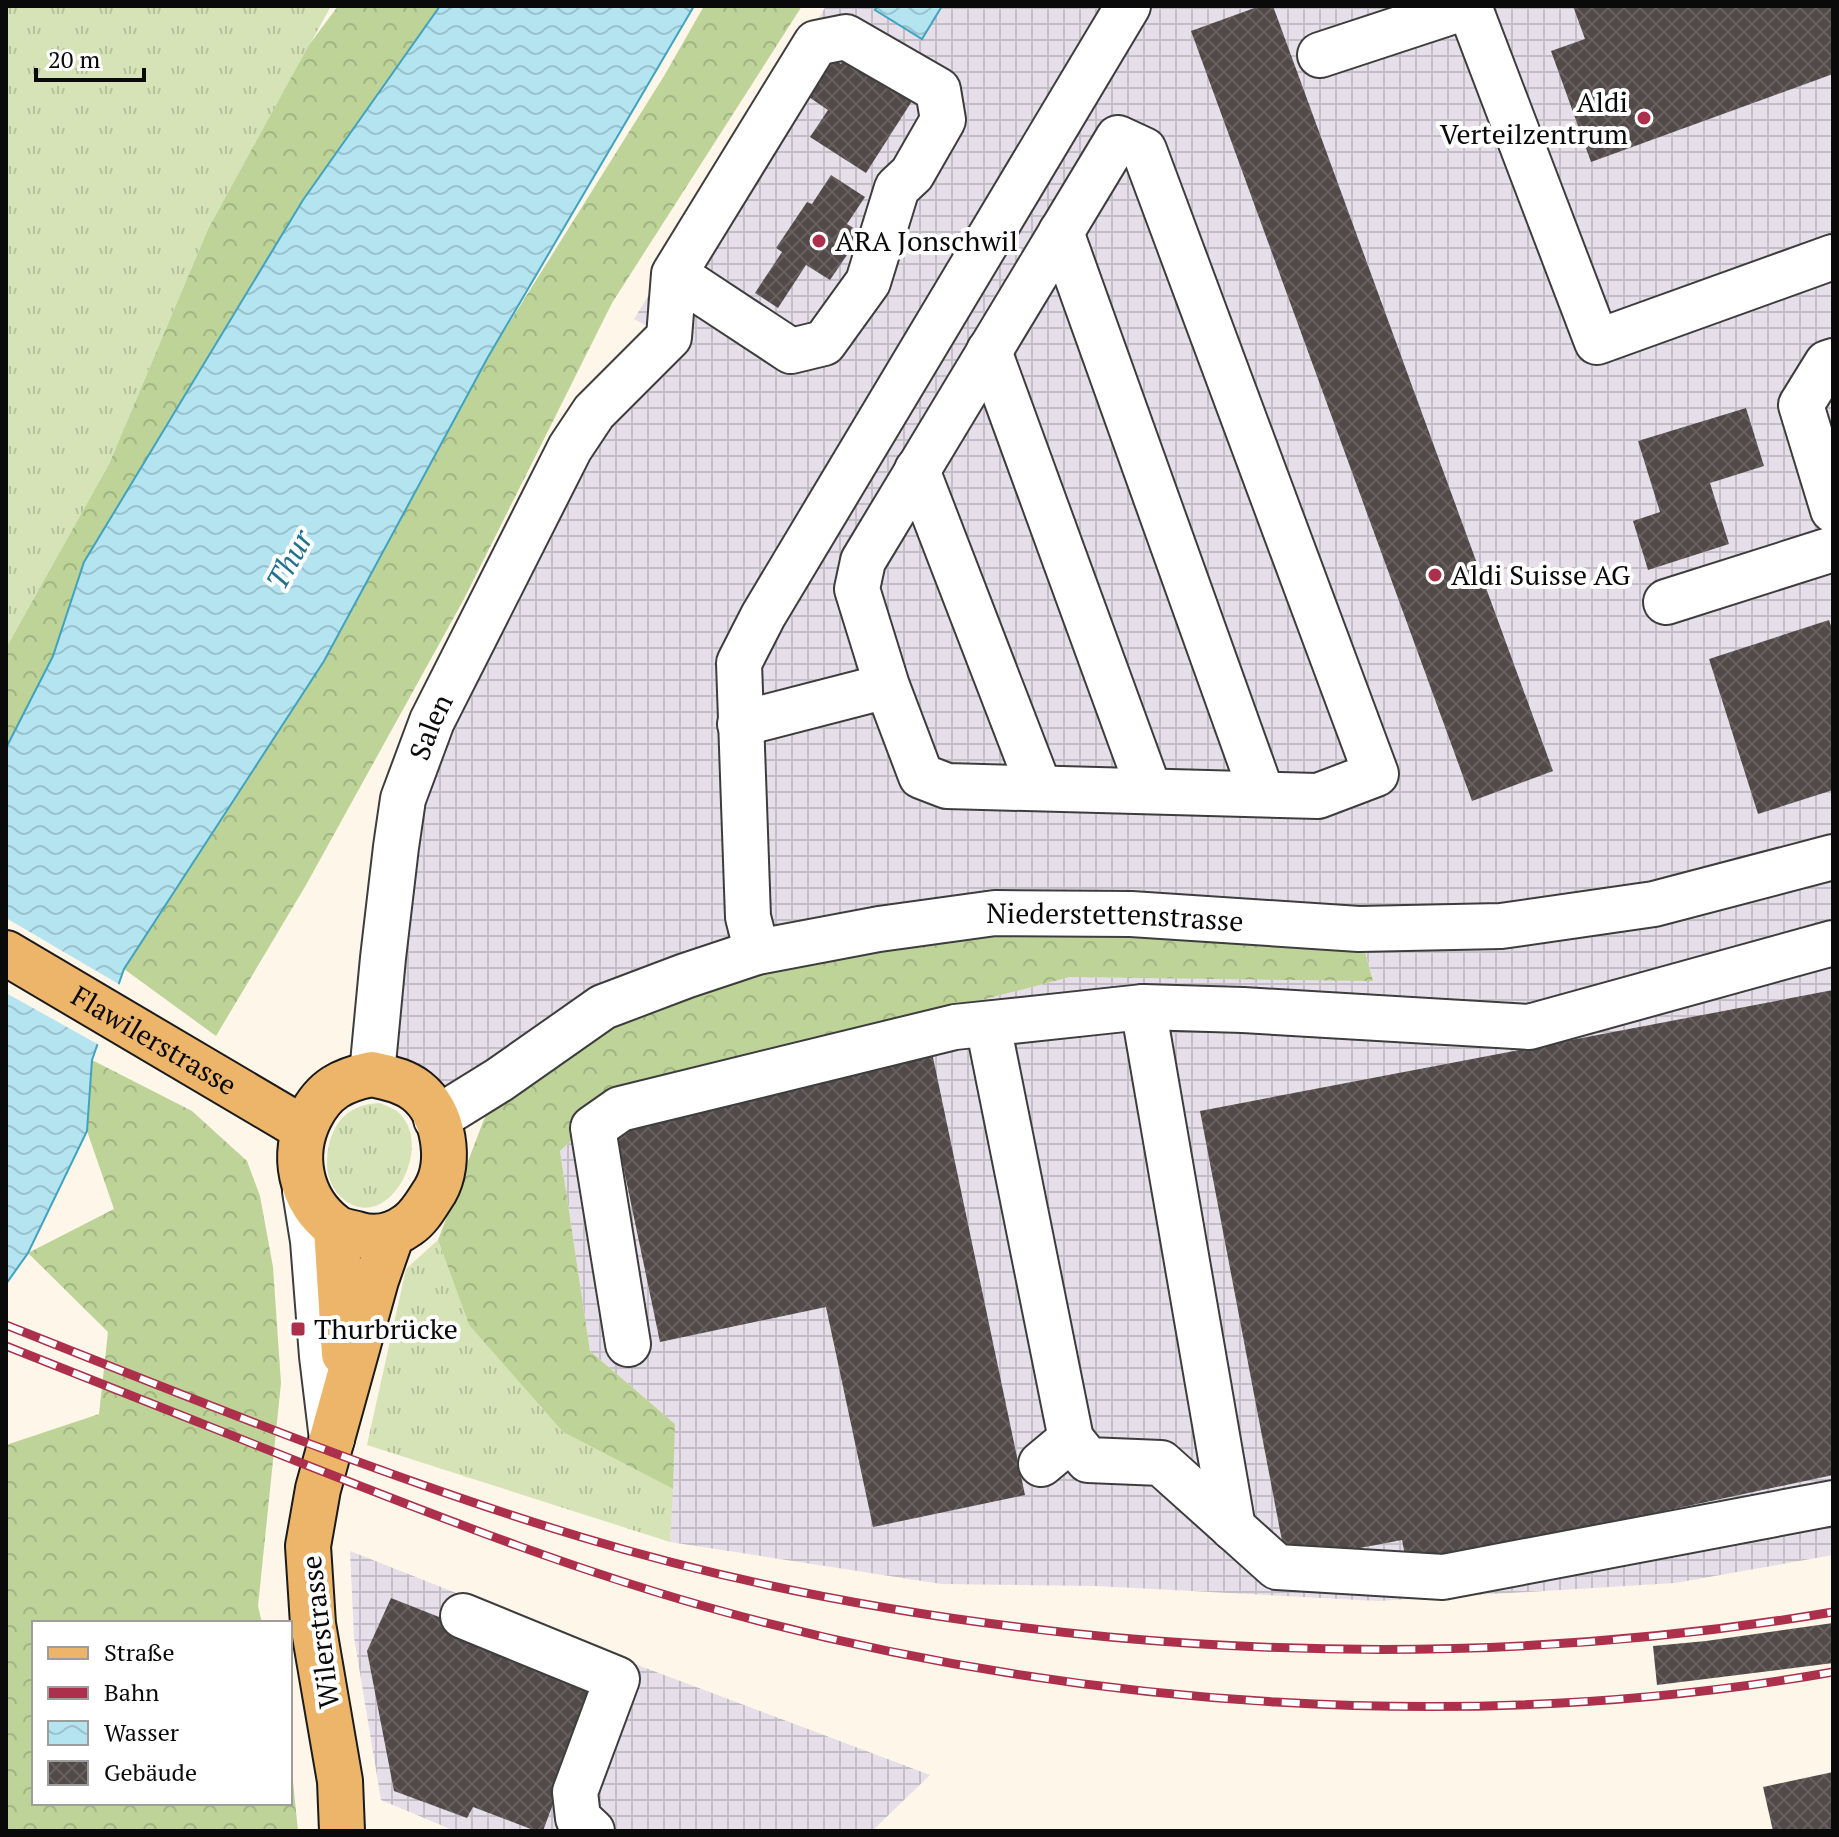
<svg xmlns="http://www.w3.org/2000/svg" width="1839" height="1837" viewBox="0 0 1839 1837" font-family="'PT Serif',serif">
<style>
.industrial{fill:url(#industrial-grid)}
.grass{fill:url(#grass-tufts)}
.forest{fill:url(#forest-crowns)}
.water{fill:url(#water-waves);stroke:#40a3c0;stroke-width:2}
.pier{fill:#fdf6e9}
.building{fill:url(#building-cross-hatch)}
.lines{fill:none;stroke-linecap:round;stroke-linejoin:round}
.minor-casing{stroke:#3d3d3d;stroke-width:48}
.major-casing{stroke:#1b1b1b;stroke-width:48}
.minor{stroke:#fff;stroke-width:44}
.major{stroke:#ecb56a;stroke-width:44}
.rail-casing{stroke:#ac304c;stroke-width:9}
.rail{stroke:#fff;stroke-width:6;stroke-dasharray:18;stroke-linecap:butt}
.poi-dot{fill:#ac304c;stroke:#fff;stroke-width:3}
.labels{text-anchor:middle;stroke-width:8;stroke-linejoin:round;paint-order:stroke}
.poi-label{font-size:28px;fill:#0a0a0a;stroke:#fff;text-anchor:start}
.street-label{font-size:28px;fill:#0a0a0a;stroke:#fff}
.water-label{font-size:30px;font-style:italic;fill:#20728f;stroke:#fff}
</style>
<defs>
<pattern id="industrial-grid" width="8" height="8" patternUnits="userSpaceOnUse" patternTransform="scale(2)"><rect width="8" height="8" fill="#e6dfe9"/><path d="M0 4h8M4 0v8" fill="none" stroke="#c4bec6"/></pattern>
<pattern id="grass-tufts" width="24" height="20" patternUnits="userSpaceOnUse" patternTransform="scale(2)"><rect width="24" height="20" fill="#d6e3b7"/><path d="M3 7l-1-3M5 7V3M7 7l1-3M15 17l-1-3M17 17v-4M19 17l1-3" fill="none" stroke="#b6c19c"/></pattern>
<pattern id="forest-crowns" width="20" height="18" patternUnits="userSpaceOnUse" patternTransform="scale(2)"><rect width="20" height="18" fill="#bdd398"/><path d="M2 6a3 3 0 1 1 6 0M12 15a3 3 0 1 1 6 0" fill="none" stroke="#a1b482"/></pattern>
<pattern id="water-waves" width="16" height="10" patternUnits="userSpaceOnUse" patternTransform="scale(2)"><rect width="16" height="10" fill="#b3e4f0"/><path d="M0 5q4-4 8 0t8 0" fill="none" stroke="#99c2cc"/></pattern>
<pattern id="building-cross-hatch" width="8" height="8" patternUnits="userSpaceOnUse" patternTransform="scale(2)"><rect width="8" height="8" fill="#524a48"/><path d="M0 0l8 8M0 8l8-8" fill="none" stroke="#66605e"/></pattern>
</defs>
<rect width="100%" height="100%" fill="#fdf6e9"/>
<path class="industrial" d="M826,6H1833V1555L1675,1583L1378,1601L1096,1586L941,1584L670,1542L675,1424L590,1351L560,1151L623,1094L1070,977L1373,980L1359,929L1131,914L436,1119L372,1074L396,847L570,448L668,337L634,319Z
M350,1551L643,1667L930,1775L872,1831H455L381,1800L354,1637Z"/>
<path class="grass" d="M6,6H331L208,229L109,464L6,648Z
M380,1103C385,1105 392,1108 397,1111C437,1144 388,1238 342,1198C333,1190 327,1177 327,1165C327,1130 343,1104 380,1103Z
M438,1240L469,1325L563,1432L673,1489L670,1542L367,1445L406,1269Z"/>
<path class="forest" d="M338,6H440L303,200L84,562L53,656L6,748V648L109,464L208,229L309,45Z
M704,6H802L612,303L464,599L306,885L216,1036L124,969L324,661L488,357L664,76Z
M879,929H1359L1373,981L1070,977L623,1094L560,1151L590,1351L675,1424L673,1489L563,1432L469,1325L438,1240L499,1080L603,1007Z
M92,1060L192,1111L247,1161L260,1196L273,1267L281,1383L258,1606L262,1623H34V1803H290V1752L298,1831H6V1445L99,1414L108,1332L28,1253L114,1209L87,1131Z"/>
<path class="water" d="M440,6H694L488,357L324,661L124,969L92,1060L87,1131L28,1253L6,1284V748L53,656L84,562L303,200Z
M878,6H942L922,39L875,10Z"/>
<path class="pier" d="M6,918L122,986L101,1046L6,993Z"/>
<path class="building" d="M1260,6H1273L1553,771L1472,801L1191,31Z
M1573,6H1833V74L1591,162L1551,51L1585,39Z
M828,56L841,64L845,57L912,101L866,173L810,137L828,110L803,93Z
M831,175L865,197L847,224L862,233L830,280L806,265L778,308L755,293L782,252L776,248L807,202L812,204Z
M1746,408L1764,466L1710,483L1729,544L1648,570L1633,521L1660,512L1638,441Z
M1829,620L1833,632V790L1758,814L1709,659Z
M1833,990V1475L1407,1566L1402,1540L1286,1562L1200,1111Z
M931,1048L1025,1495L873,1527L826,1307L660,1342L614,1122Z
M391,1598L599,1680L543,1831H536L473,1807L467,1818L394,1791L367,1651Z
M1833,1623V1663L1657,1685L1653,1646L1706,1641Z
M1833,1772V1831H1773L1763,1787Z"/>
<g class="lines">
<defs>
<g id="minor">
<path d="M1469,6L1597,342L1833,257"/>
<path d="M1320,55L1469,6"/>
<path d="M1061,232L1262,794"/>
<path d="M989,351L1149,790"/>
<path d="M1833,361L1827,363L1801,405L1833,510"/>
<path d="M917,470L1039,787"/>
<path d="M1666,602L1833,549"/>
<path d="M740,724L887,686L921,776L947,786L1318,796L1376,774L1144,150L1118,138L863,561L857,589L887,686"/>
<path d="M757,952L748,917L739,663L763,616L1128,6"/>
<path d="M1143,1007L1233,1528"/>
<path d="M988,1025L1071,1439L1041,1464"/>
<path id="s1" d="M372,1074L383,958L396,847L403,799L432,721L570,448L594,412L669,337L674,274L816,43L846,37L938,90L943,120L912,174L897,188L868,282L824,343L791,351L674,274"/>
<path id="s2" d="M436,1119L499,1080L603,1007L685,976L757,952L879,929L995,913L1131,914L1359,929L1501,926L1654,904L1833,857"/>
<path d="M305,1191L313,1241L322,1356L332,1439"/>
<path d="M628,1344L593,1128L620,1109L955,1027L1143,1007L1243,1010L1529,1027L1833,943"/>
<path d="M1071,1439L1088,1460L1161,1463L1277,1567L1443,1577L1833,1503"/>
<path d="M463,1616L617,1679L575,1792L578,1818L592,1831"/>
</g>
<g id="major">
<path id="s3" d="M6,953L304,1129"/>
<path d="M372,1074C388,1078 403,1080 417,1091C444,1112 452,1162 435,1191C427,1203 420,1217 408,1225C393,1236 375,1240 357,1234C349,1232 340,1231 334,1226C300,1200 291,1155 310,1117C324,1089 342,1080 372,1074Z"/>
<path d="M336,1228L344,1354"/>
<path d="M342,1831L340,1781L313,1624L308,1546L318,1489L376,1280L392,1234"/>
</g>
</defs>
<use href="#minor" class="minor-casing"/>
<use href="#major" class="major-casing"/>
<use href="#minor" class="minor"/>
<use href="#major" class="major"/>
<defs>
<path id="rail" d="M6,1325C196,1400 386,1478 581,1537C753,1589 931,1620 1109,1637C1353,1659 1591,1653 1833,1612
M6,1346C109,1387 211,1427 314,1468C449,1521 585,1574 725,1612C1077,1708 1473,1736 1833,1672"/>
</defs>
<use href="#rail" class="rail-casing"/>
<use href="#rail" class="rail"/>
</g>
<g class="poi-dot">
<circle cx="1644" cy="118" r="8"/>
<circle cx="819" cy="241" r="8"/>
<circle cx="1435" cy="575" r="8"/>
<rect x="290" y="1321" width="16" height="16" rx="4"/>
</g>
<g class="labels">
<g class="poi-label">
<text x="1628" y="112" text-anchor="end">Aldi<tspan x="1628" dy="32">Verteilzentrum</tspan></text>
<text x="835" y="251">ARA Jonschwil</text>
<text x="1451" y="585">Aldi Suisse AG</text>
<text x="314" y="1339">Thurbrücke</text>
</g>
<g class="street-label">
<text dy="10" stroke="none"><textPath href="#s1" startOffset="354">Salen</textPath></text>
<text dy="10" stroke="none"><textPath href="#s2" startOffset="726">Niederstettenstrasse</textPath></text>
<text dy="10" stroke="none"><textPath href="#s3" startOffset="172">Flawilerstrasse</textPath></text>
<text transform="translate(320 1632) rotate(-97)" y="10">Wilerstrasse</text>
</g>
<g class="water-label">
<text transform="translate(290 560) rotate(-61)" y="10">Thur</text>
</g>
</g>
<rect width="1839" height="1837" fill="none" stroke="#0a0a0a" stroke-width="16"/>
<rect x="32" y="1621" width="260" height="184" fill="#ffffff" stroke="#9d9d9d" stroke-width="2"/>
<rect x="48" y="1647" width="40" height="12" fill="#ecb56a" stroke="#9d9d9d" stroke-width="2"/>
<text x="104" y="1661" font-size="24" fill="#0a0a0a">Straße</text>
<rect x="48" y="1687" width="40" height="12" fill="#ac304c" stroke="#9d9d9d" stroke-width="2"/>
<text x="104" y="1701" font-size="24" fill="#0a0a0a">Bahn</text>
<rect x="48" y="1721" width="40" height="24" fill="url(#water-waves)" stroke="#9d9d9d" stroke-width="2"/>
<text x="104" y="1741" font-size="24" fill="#0a0a0a">Wasser</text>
<rect x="48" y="1761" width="40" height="24" fill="url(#building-cross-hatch)" stroke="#9d9d9d" stroke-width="2"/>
<text x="104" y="1781" font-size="24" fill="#0a0a0a">Gebäude</text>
<path d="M36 68v12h108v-12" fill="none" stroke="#0a0a0a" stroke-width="4"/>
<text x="48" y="68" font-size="24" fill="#0a0a0a" stroke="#ffffff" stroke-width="6" paint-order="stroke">20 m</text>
</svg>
